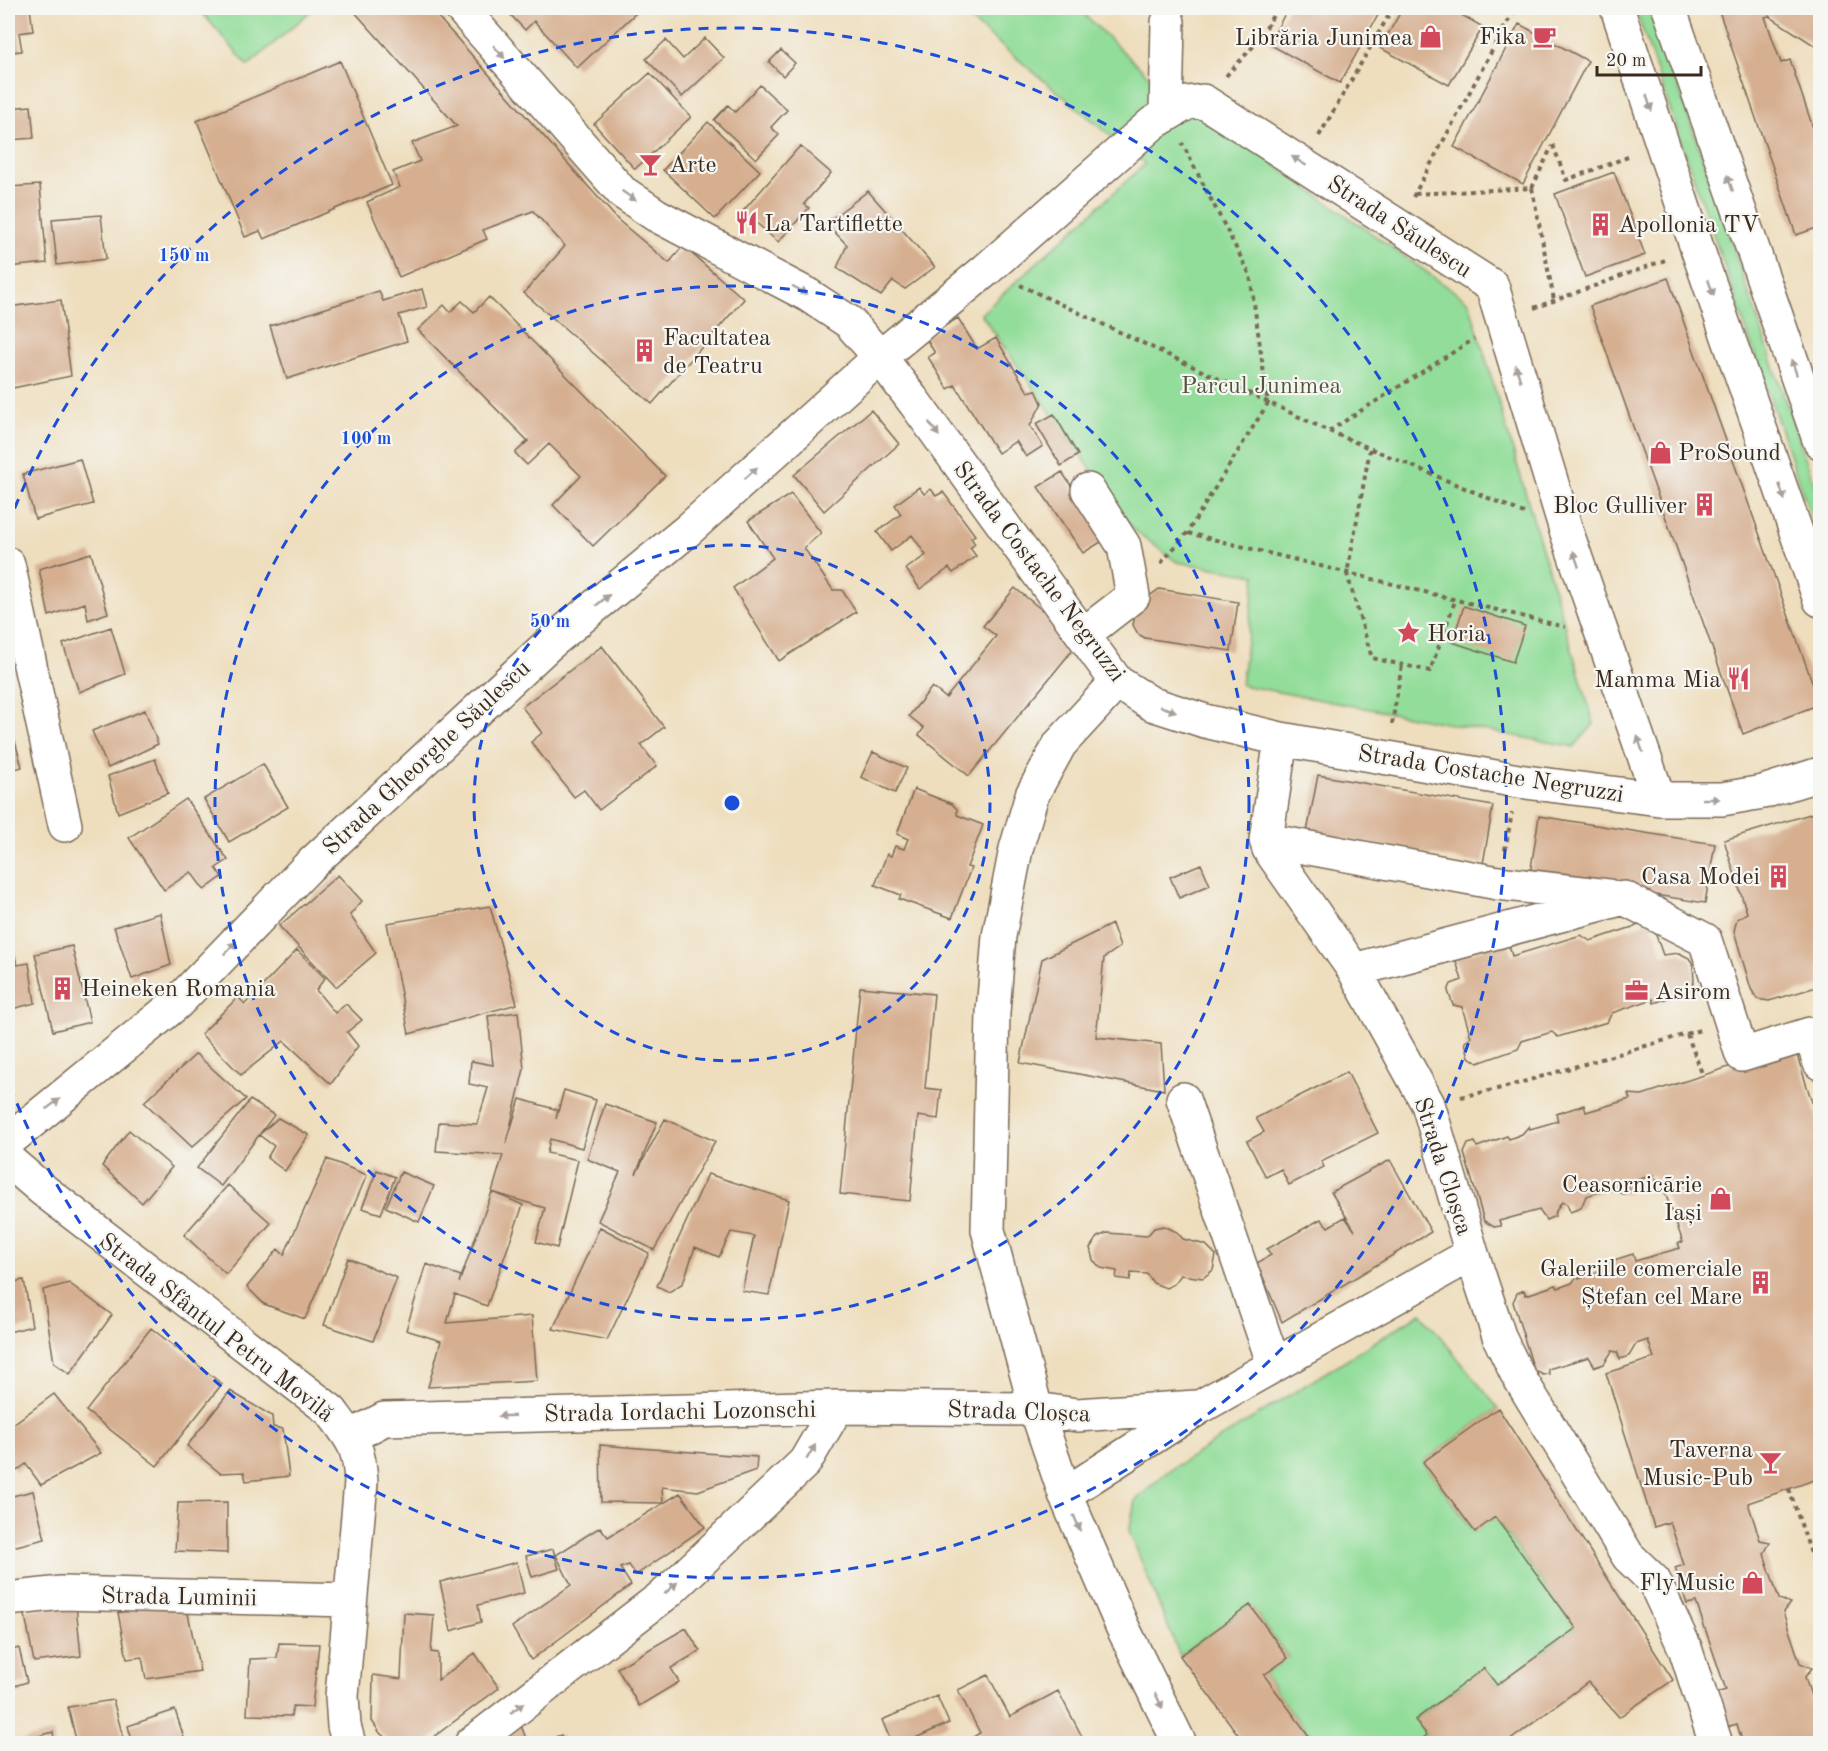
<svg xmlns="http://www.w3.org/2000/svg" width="1828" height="1751" viewBox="0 0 1828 1751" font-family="'Old Standard TT',serif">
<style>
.green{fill:#92dd99;stroke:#66845c;stroke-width:1.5}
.building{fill:#d6af90}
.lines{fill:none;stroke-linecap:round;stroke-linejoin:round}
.minor-casing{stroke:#7a6956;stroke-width:36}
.path{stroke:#7a6956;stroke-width:4;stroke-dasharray:4.5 4.5;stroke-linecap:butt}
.minor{stroke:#fff;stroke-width:33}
.oneway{fill:#a79f9a}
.ring{fill:none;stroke:#1d4ed8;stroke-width:3;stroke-dasharray:10 8}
.labels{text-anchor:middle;stroke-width:4.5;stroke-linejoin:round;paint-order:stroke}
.poi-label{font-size:24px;fill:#3b2a1e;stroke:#f6f6f2;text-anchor:end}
.street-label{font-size:24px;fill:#3b2a1e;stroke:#f6f6f2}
.park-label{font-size:24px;fill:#51573d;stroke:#f6f6f2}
.centre{fill:#1d4ed8;stroke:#f6f6f2;stroke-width:3}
.ring-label{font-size:18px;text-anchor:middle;font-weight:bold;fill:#1d4ed8;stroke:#f6f6f2;stroke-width:4.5;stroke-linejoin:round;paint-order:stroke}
</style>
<rect width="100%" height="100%" fill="#f6f6f2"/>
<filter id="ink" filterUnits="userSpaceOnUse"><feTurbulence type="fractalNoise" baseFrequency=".0167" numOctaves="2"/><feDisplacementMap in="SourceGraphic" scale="12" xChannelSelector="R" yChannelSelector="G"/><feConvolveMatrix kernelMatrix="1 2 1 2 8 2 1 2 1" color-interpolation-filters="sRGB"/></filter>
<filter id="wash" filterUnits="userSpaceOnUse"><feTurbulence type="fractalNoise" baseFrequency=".008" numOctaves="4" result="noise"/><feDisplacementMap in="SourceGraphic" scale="24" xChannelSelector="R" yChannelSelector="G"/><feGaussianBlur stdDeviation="1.35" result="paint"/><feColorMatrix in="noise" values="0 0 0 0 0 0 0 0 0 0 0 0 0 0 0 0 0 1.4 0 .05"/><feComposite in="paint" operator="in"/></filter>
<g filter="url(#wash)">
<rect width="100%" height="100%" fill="#eedebe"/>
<path class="green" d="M198,8H314L248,66Z
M956,8H1077L1150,77L1469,302L1594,724L1574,747L1241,685L1256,575L1177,562L1133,529L981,314L1145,164Z
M1635,8H1651L1820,501V543Z
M1421,1313L1498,1408L1423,1462L1474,1532L1495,1517L1576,1628L1497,1685L1484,1669L1415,1719L1427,1735L1416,1743H1315L1264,1675L1288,1657L1250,1605L1180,1656L1129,1531L1135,1501L1168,1471Z"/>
<g id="blocks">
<path class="building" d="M8,8H30L33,31L19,33L22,51L10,52L13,74L8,75Z
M355,8H430L618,220L669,263L683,246L744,299L652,404L524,293L565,246L533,211L483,230L487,239L399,277L367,202L400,187L393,172L420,161L412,143L457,126L353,10Z
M504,8H635L638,11L577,68L534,21L525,30Z
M1288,8H1382L1340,83L1269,44Z
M1403,8H1449L1483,27L1449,85L1380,48Z
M1718,8H1820V49L1769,16L1765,17L1781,63L1790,60L1820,148V227L1796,235Z
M1519,24L1588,61L1523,184L1454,147Z
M705,38L724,58L682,97L646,59L666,40L683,59Z
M781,50L795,63L783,76L769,62Z
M340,61L392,185L264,239L260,231L245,237L197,121Z
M650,73L691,117L635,169L594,124Z
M760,85L787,110L771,127L779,135L756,159L714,120L728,105L735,112Z
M31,106L34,138L8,140V108Z
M708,122L760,171L715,219L663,170Z
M800,146L831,173L804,204L809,208L778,242L743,211Z
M1614,172L1645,255L1585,277L1555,194Z
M40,185L47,263L8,267V187Z
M868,191L935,267L905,289L893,281L881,296L837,268L847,245L826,223Z
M101,215L106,259L57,265L52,219Z
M1668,278L1820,704L1743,734L1590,306Z
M422,289L427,307L399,315L407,341L287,379L270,326L379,291L383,301Z
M489,297L665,476L593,546L553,505L581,476L549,444L527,465L515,453L528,441L418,330L444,305L450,312L462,301L474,312Z
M61,300L71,376L8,389V307Z
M958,318L977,349L996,338L1028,392L1036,390L1042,403L1030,426L1043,446L1026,457L1016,441L998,453L955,385L948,389L928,357L935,353L925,337Z
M871,410L899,444L824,511L794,475Z
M1054,414L1078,455L1061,466L1036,424Z
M80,459L93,504L35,519L23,474Z
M1062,472L1106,539L1083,553L1038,487Z
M919,487L924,494L931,489L936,496L943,492L975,535L971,538L975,544L970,548L976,556L953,573L949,568L920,589L906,569L926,555L912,535L891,551L877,532L901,514L895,505Z
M791,494L821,533L804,548L833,590H842L856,612L779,661L733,588L773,558L748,521Z
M91,553L108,613L88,620L85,603L49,616L39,569Z
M1015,588L1080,641L969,776L919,735L924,728L909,716L932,687L946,698L996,636L983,626Z
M1159,589L1238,602L1231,651L1145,638L1138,634L1133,625L1137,605Z
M1464,606L1525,626L1513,662L1452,642Z
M111,627L125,674L79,692L63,644Z
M602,646L664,727L641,745L657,766L599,810L584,790L574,797L531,742L542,733L522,707Z
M145,710L158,744L108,768L92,731Z
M11,727L22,767L8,771V728Z
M873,752L907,768L895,793L861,777Z
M155,759L168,793L118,813L108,776Z
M263,764L288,807L229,842L204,799Z
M1318,775L1493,806L1483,864L1307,832Z
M914,789L952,804L957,809V815L983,825L969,862L967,867L971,868L952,918L899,899L901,895L875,885L887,854L891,856L895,846L904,849L908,839L897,834Z
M186,799L228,860L216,868L222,877L204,890L191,872L164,890L129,838Z
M1820,811V986L1769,1001L1757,999L1751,989L1734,931L1737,919L1747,913L1724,840Z
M1539,816L1715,844L1705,903L1530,875Z
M1201,864L1210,885L1179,898L1170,877Z
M338,875L362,901L350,915L376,953L336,987L279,926Z
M490,906L517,1004L409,1034L387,923Z
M160,913L171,965L132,979L114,927Z
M1651,921L1663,955L1679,953L1689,958L1693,964L1694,982L1688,991L1654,1003L1653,999L1612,1013L1607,1022L1558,1037L1552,1032L1522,1041L1518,1049L1478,1063L1469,1057L1465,1042L1471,1037L1462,1007L1453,1005L1448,991L1451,984L1462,980L1455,958L1508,941L1512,956L1581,935L1590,941Z
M1112,924L1120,947L1104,958L1096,1037L1161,1044L1164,1090L1020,1063L1042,959Z
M12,943L17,965L29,963L35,1003L8,1010V944Z
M72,946L90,1022L53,1031L35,954Z
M297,950L325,978L316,990L335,1013L346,1004L362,1020L347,1032L358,1046L331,1084L284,1041L241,1075L201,1034L238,997L245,1004Z
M860,987L934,994L925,1088L941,1090L938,1119L918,1116L910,1201L840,1194Z
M518,1012L524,1069L506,1144L520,1099L558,1110L556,1119L564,1090L596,1100L582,1148L550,1139L547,1153L578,1160L557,1248L536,1242L545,1208L492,1192L503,1155L436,1151L439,1122L477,1124L488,1088L469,1084L471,1061L493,1065L488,1016Z
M1794,1046L1820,1127V1478L1748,1503L1760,1540L1770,1542L1764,1554L1779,1599L1790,1603L1783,1612L1800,1663L1812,1668L1805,1677L1820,1725V1744H1743L1737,1724L1727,1727L1716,1693L1726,1690L1696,1602L1687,1604L1675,1568L1684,1565L1670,1522L1654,1527L1606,1373L1654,1358L1648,1340L1636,1344L1629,1356L1620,1359L1617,1352L1612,1351L1604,1364L1595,1367L1589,1357L1548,1369L1549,1374L1543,1375L1534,1370L1513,1302L1517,1293L1524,1290L1526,1295L1556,1285L1558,1288L1572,1283L1578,1275L1579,1278L1607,1269L1605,1263L1633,1254L1635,1261L1680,1248L1678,1243L1683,1242L1660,1179L1656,1181L1653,1175L1631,1182L1628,1185L1630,1192L1623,1194L1609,1189L1586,1196L1581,1208L1570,1212L1567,1204L1562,1202L1554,1214L1555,1216L1546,1220L1539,1210L1499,1221L1501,1226L1494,1227L1484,1221L1464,1153L1468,1144L1475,1142L1477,1147L1507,1136L1509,1139L1522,1134L1529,1126L1530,1129L1558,1121L1556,1114L1584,1105L1586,1112L1630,1099L1628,1094L1642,1095Z
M196,1054L246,1099L192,1147L144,1102Z
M1347,1072L1378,1133L1321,1161L1324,1167L1289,1185L1281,1169L1266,1177L1247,1141L1264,1132L1256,1118Z
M250,1100L274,1115L221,1186L197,1168Z
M605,1104L657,1122L636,1174L665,1119L715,1141L654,1250L598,1221L620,1172L587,1159Z
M278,1118L309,1135L285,1171L267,1158L274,1146L259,1135Z
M129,1130L172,1167L142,1203L102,1166Z
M327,1159L367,1175L305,1319L264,1304L247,1287L278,1249L284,1255Z
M1390,1160L1431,1232L1282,1322L1257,1263L1271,1255L1267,1249L1321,1219L1328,1227L1345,1217L1355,1231L1331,1192Z
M377,1170L395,1177L381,1214L362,1208Z
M401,1172L434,1186L419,1222L386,1207Z
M708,1174L789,1200L769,1295L742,1291L754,1236L731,1232L719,1257L695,1247L683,1283L669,1292L657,1286Z
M228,1185L271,1223L226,1274L184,1235Z
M492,1192L523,1205L487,1306L455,1294L447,1323L532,1316L537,1381L428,1387L441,1341L406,1330L426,1264L461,1276L459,1283Z
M1164,1226L1177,1232L1183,1239L1206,1245L1216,1255L1213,1270L1203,1278L1181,1275L1174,1284L1166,1288L1153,1283L1147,1274L1131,1273L1130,1280L1116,1278L1117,1271L1101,1268L1093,1260L1090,1248L1097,1237L1107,1233L1147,1236L1154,1228Z
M600,1227L649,1253L607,1340L553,1329Z
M348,1258L397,1278L373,1341L324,1325Z
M24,1280L32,1326L9,1332L8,1283Z
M69,1283L112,1315L70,1374L54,1363L43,1290Z
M151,1328L222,1384L157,1466L86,1411Z
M230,1391L272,1416L273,1427L283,1429L289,1476L246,1481L244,1472L220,1473L187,1446Z
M54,1394L101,1453L41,1485L26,1464L15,1472L11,1462H8V1428Z
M1498,1408L1673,1680L1619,1717L1588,1682L1505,1744H1416L1427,1735L1415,1720L1484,1668L1497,1685L1576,1628L1495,1517L1475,1532L1423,1462Z
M600,1445L757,1457L756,1470L698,1491L662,1487L663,1503L601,1502Z
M33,1491L45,1539L8,1548V1497Z
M680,1493L705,1527L636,1575L629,1565L620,1568L631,1585L531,1660L512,1627L571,1585L556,1555L600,1527L608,1537Z
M227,1502V1553L175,1551L178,1503Z
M553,1549L559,1569L532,1577L526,1556Z
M517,1562L524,1593L478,1605L481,1622L451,1631L440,1582Z
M163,1601L186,1604L200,1671L146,1679L142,1657L127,1659L118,1613Z
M76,1605L81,1656L34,1662L24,1610Z
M1250,1605L1288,1658L1264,1675L1315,1744H1245L1180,1656Z
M404,1613L434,1615L431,1652L438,1653V1680L475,1653L499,1688L424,1744L390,1742L380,1733L372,1721L373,1675L401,1679Z
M686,1628L700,1651L671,1668L679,1682L639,1706L617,1668Z
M279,1643L319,1644L312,1707L293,1706L291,1716L247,1715L250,1659L277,1658Z
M19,1648L27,1682L8,1688V1651Z
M988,1675L1010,1717L1058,1691L1086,1744H961L980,1733L958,1690Z
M937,1696L949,1723L902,1744H892L882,1720Z
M113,1700L125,1744H77L68,1707Z
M175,1710L186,1744H133L128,1726Z
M519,1720L528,1744H491Z
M53,1732L55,1744H14V1743Z
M561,1735L564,1744H539V1743Z"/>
</g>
</g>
<g filter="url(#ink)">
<use href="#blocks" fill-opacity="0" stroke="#7a6956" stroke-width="1.5"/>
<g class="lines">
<defs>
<path id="minor" d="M461,8L622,192L656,215L808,295L849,322L880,357L915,403L1117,682L1152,704L1205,721L1281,739L1518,781L1659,799H1722L1763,792L1820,774
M1617,8L1697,248L1820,600
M1669,8L1820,442
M1166,113L1168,22
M8,564L65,825
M1084,634L1133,596L1124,546L1088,490
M1117,682L1060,744L1032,795L1016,849L999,936L993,1012L988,1230L1036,1409L1065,1494L1122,1626L1180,1744
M1266,840L1498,883L1608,896
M1354,970L1624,898L1705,940L1742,1055L1810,1034L1820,1063
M1183,1099L1274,1365
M8,1141L177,1003L308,867L549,644L688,530L880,357L986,270L1153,123L1187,103L1203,101L1492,286L1566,530L1659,799
M8,1160L43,1190L331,1411C353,1441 359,1445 361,1482L342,1696L344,1726L349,1744
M1472,1254L1500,1339L1516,1372L1628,1556L1654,1581L1685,1648L1716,1744
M350,1437L384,1419L837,1407L1036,1409L1077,1415L1196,1407
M1065,1494L1200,1407L1472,1254L1428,1104L1354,970L1269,849L1266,840L1281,739
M8,1599L61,1593L350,1600
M471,1744L668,1592L805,1462L837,1407"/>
</defs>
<use href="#minor" class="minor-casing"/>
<path class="path" d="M1226,76L1260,39L1277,8
M1319,136L1393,8
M1553,145L1566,180L1628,157
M1532,188L1552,146
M1415,194L1532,188L1554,300
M1413,197L1515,8
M1020,285L1329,431L1524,513
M1534,308L1665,260
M1329,431L1474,339
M1370,449L1347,574L1372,658L1430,671L1455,601
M1188,533L1565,627
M1161,563L1187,533L1268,403L1250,275L1182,143
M1392,724L1402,665
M1505,850L1512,813
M1687,1034L1703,1076
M1461,1097L1506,1087L1700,1030
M1789,1489L1820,1580"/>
<use href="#minor" class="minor"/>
</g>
<defs><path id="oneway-solid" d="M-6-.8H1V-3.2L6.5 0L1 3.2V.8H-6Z" transform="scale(1.5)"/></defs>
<g class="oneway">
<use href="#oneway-solid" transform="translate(499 52) rotate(49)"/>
<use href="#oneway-solid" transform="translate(1649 103) rotate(72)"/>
<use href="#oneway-solid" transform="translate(1299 161) rotate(-148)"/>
<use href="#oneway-solid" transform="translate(1730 183) rotate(-109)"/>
<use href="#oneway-solid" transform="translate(629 196) rotate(35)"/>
<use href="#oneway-solid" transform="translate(1711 288) rotate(71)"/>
<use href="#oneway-solid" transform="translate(800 290) rotate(28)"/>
<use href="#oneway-solid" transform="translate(1794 367) rotate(-109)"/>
<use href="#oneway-solid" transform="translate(1518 373) rotate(-107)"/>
<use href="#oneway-solid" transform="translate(934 429) rotate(54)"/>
<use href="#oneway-solid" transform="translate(751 473) rotate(-42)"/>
<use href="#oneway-solid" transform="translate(1782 492) rotate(71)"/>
<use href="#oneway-solid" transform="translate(1576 559) rotate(-109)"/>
<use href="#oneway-solid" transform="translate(603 600) rotate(-39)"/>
<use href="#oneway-solid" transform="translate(1168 709) rotate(18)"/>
<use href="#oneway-solid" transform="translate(1640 744) rotate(-109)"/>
<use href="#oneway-solid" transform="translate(1711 799)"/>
<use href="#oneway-solid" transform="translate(230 948) rotate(-46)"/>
<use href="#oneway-solid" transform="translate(53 1104) rotate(-37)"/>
<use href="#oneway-solid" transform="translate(506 1416) rotate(179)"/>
<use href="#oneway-solid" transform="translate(811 1452) rotate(-59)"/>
<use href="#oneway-solid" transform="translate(1077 1523) rotate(67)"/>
<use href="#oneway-solid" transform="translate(671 1588) rotate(-42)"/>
<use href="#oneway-solid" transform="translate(1159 1701) rotate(64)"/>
<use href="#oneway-solid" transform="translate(517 1708) rotate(-38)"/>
</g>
</g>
<g class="ring">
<circle cx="732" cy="803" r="258"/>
<circle cx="732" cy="803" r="517"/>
<path d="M8 525A775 775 0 1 1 8 1081"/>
</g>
<defs>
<symbol id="cafe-bare" viewBox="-9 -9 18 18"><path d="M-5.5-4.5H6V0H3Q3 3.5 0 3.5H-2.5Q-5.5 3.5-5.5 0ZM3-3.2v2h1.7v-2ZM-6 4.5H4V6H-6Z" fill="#d1495b" stroke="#f6f6f2" stroke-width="2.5" paint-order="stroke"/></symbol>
<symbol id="shop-bare" viewBox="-9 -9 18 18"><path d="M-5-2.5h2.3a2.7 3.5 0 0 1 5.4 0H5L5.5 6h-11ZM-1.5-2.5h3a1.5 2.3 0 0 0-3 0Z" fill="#d1495b" stroke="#f6f6f2" stroke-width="2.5" paint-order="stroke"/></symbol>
<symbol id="bar-bare" viewBox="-9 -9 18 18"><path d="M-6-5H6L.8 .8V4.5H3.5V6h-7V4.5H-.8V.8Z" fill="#d1495b" stroke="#f6f6f2" stroke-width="2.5" paint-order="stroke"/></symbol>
<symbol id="restaurant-bare" viewBox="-9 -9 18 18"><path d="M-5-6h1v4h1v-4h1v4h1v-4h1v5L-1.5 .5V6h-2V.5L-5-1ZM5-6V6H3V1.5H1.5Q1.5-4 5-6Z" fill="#d1495b" stroke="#f6f6f2" stroke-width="2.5" paint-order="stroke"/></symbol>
<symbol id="building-bare" viewBox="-9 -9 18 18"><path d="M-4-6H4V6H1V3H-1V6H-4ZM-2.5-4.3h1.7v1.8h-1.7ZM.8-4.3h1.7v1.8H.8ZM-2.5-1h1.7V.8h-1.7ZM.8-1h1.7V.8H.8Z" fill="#d1495b" stroke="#f6f6f2" stroke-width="2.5" paint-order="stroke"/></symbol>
<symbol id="sight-bare" viewBox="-9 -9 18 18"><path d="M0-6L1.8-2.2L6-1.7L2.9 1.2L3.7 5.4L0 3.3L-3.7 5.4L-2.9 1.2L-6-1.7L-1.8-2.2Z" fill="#d1495b" stroke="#f6f6f2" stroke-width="2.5" paint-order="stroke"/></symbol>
<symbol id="office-bare" viewBox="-9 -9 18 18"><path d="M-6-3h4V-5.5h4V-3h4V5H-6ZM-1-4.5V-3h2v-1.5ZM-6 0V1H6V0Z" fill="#d1495b" stroke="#f6f6f2" stroke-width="2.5" paint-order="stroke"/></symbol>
</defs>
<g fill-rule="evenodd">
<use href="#cafe-bare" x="1528" y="20" width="33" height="33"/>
<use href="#shop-bare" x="1414" y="20" width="33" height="33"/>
<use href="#bar-bare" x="634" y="148" width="33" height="33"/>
<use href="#restaurant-bare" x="730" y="206" width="33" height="33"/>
<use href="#building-bare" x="1584" y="208" width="33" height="33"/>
<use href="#building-bare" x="628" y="334" width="33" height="33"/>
<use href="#shop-bare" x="1644" y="436" width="33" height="33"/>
<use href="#building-bare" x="1688" y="488" width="33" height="33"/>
<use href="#sight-bare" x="1392" y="616" width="33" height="33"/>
<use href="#restaurant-bare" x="1722" y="662" width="33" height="33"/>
<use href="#building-bare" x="1762" y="860" width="33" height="33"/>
<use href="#building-bare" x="46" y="972" width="33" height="33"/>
<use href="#office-bare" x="1620" y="974" width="33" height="33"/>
<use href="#shop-bare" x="1704" y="1182" width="33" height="33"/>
<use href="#building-bare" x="1744" y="1266" width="33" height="33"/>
<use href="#bar-bare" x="1754" y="1446" width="33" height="33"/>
<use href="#shop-bare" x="1736" y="1566" width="33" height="33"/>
</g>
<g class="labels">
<g class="poi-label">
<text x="1526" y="44">Fika</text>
<text x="1413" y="45">Librăria Junimea</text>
<text x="669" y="172" text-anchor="start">Arte</text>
<text x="764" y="231" text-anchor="start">La Tartiflette</text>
<text x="1618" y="232" text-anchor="start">Apollonia TV</text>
<text x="663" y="345" text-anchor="start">Facultatea<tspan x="663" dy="28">de Teatru</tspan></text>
<text x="1678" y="460" text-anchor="start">ProSound</text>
<text x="1687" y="513">Bloc Gulliver</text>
<text x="1427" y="641" text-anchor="start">Horia</text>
<text x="1721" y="687">Mamma Mia</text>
<text x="1760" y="884">Casa Modei</text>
<text x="81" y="996" text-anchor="start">Heineken Romania</text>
<text x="1655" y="999" text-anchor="start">Asirom</text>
<text x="1702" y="1192">Ceasornicãrie<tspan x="1702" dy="28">Iași</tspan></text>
<text x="1742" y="1276">Galeriile comerciale<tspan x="1742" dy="28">Ștefan cel Mare</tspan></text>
<text x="1753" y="1457">Taverna<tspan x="1753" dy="28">Music-Pub</tspan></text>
<text x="1735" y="1590">FlyMusic</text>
</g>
<g class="street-label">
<text transform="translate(1400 226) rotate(33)" y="8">Strada Săulescu</text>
<text transform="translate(1040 571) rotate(53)" y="8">Strada Costache Negruzzi</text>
<text transform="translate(426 757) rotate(-43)" y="8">Strada Gheorghe Săulescu</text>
<text transform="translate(1491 773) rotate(9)" y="8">Strada Costache Negruzzi</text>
<text transform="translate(1444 1166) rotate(72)" y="8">Strada Cloșca</text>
<text transform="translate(217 1327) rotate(38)" y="8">Strada Sfântul Petru Movilă</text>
<text transform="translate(680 1411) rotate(-1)" y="8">Strada Iordachi Lozonschi</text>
<text transform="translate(1019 1411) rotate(2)" y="8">Strada Cloșca</text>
<text transform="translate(179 1596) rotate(1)" y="8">Strada Luminii</text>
</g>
<g class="park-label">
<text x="1261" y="393">Parcul Junimea</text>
</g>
</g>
<circle cx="732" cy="803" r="9" class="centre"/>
<g class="ring-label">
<text x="184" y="261">150 m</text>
<text x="366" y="444">100 m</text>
<text x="550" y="627">50 m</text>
</g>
<rect width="1828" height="1751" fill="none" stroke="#f6f6f2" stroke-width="30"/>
<path d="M1597 66v9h104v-9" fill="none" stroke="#3b2a1e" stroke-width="3"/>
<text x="1606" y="66" font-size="18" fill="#3b2a1e" stroke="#f6f6f2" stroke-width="4.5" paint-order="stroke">20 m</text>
</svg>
